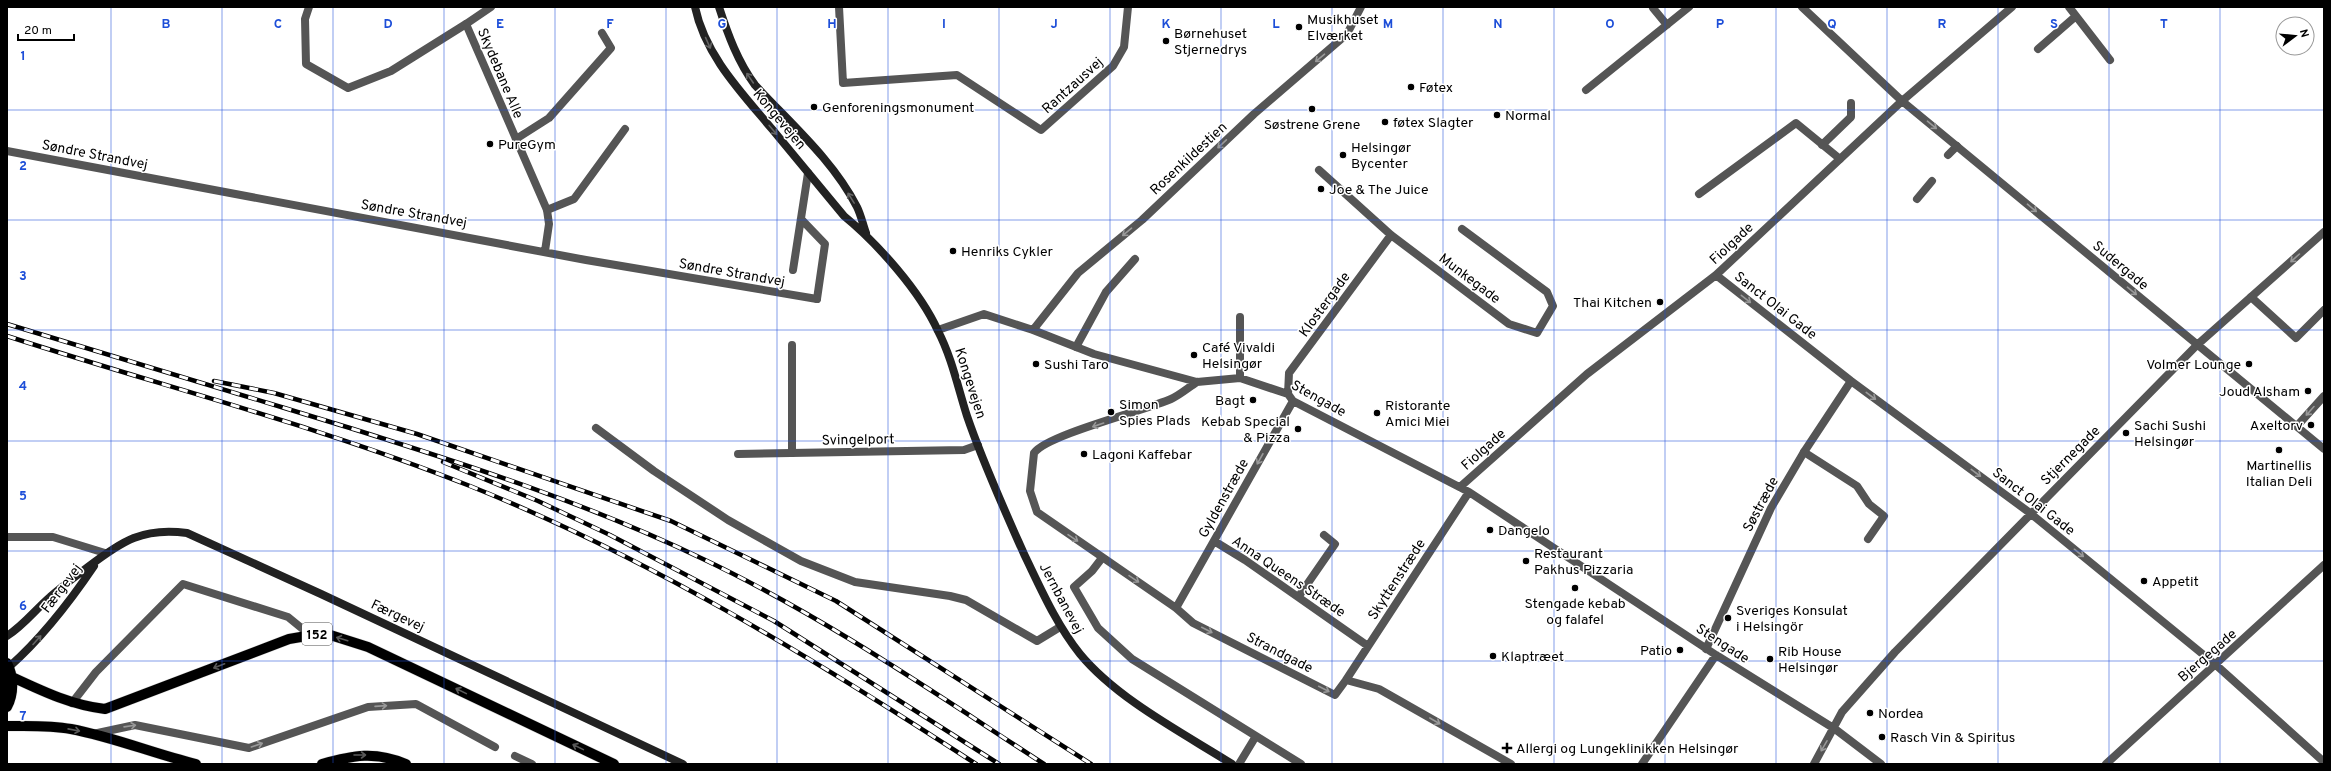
<svg xmlns="http://www.w3.org/2000/svg" width="2331" height="771" viewBox="0 0 2331 771" font-family="Overpass,sans-serif">
<style>
.lines{fill:none;stroke-linecap:round;stroke-linejoin:round}
.primary-casing{stroke:#dbdbdb;stroke-width:11}
.lane{stroke:#555;stroke-width:8}
.street{stroke:#555;stroke-width:8}
.secondary{stroke:#222;stroke-width:8}
.primary{stroke:#000;stroke-width:10}
.rail-casing{stroke:#000;stroke-width:4.5}
.rail{stroke:#fff;stroke-width:3;stroke-dasharray:9;stroke-linecap:butt}
.oneway{stroke:#646464}
.oneway2{stroke:#999}
.oneway3{stroke:#595959}
.grid{fill:none;stroke:#1d4ed8;stroke-width:1;stroke-opacity:0.55}
.poi-dot{fill:#000;stroke:#fff;stroke-width:1.5}
.labels{text-anchor:middle;stroke-width:3;stroke-linejoin:round;paint-order:stroke}
.shield{fill:#fff;stroke:#4c4c4c;stroke-width:1}
.shield-label{font-size:13px;font-weight:bold;fill:#000}
.poi-label{font-size:14px;fill:#000;stroke:#fff;text-anchor:start}
.street-label{font-size:14px;fill:#000;stroke:#fff}
.grid-label{font-size:13px;text-anchor:middle;font-weight:bold;fill:#1d4ed8;stroke:#fff;stroke-width:3;stroke-linejoin:round;paint-order:stroke}
</style>
<rect width="100%" height="100%" fill="#fff"/>
<g class="lines">
<defs>
<path id="primary" d="M7,663C14,676 14,694 7,707
M12,677C42,691 71,705 105,709L289,639L324,633L368,647L614,764
M7,726C28,726 50,725 71,729C114,737 154,754 196,764
M322,764C354,755 375,751 406,764"/>
</defs>
<use href="#primary" class="primary-casing"/>
<path class="lane" d="M309,7L305,19L306,64L348,88L391,71L466,24
M2069,7L2110,60
M1653,8L1667,25
M2038,49L2076,16
M1586,90L1689,7
M516,139L549,118L611,48L602,33
M1822,145L1851,117V103
M1948,155L1957,146
M1699,194L1796,123L1840,159
M1917,199L1932,181
M547,210L574,199L625,129
M801,219L825,244L817,299
M793,270L808,173
M2251,297L2296,338L2324,310
M1076,347L1106,292L1135,259
M596,428L654,471L728,520L801,561L855,582L950,596L966,600L1037,641L1060,627
M1804,452L1857,486L1869,504L1884,516L1868,539
M792,453V345
M7,537H53L105,553
M1102,558L1092,571L1074,587L1098,628L1132,659L1301,764
M1299,596L1335,544L1324,535
M72,703L96,672L183,584L288,617L310,635
M93,734L135,725L249,748L368,707L416,704L495,747
M515,756L532,764
M1239,764L1256,736"/>
<path class="street" d="M491,7L466,24L547,210L549,224L545,251
M839,7L843,83L957,75L1041,130L1113,66L1124,47L1128,7
M1802,7L1902,101L2324,449
M7,151L586,260L817,299
M1319,170L1391,235L1509,324L1537,333L1553,306L1547,292L1462,229
M1716,275L1851,381L2030,513L2216,665L2324,762
M1240,317V378
M938,330L984,314L1033,330L1094,354L1197,382L1240,378L1288,394L1293,401L1469,492L1716,655L1835,729L1881,764
M1033,330L1078,273L1142,220L1254,114L1347,34L1361,7
M1197,382C1189,387 1180,395 1171,399C1146,410 1046,435 1034,453L1030,491L1037,512L1176,608L1193,623L1335,695L1346,680L1379,689L1511,764
M1288,394L1289,373L1391,235
M2297,426L2324,396
M738,454L964,450L978,445
M1460,487L1587,374L1716,275L1902,101L2012,7
M1214,541L1245,560L1368,646
M1176,608L1293,401
M1706,649L1771,508L1804,452L1851,381
M1346,680L1469,492
M1642,764L1716,655
M1814,764L1842,712L1895,652L2197,345L2324,232
M2106,764L2324,565"/>
<path class="secondary" d="M695,7C705,55 741,92 772,129C796,158 820,187 844,216C877,243 920,291 938,331C952,358 958,388 967,416C983,463 1004,509 1024,554C1041,589 1056,624 1080,654C1117,699 1183,733 1232,764
M719,7C728,35 738,62 755,85C790,123 833,160 857,207C861,215 863,225 866,233
M7,636C24,625 35,610 50,597C62,586 75,577 88,567C122,541 143,527 187,533L321,594L683,764
M9,667C43,637 69,603 94,566"/>
<use href="#primary" class="primary"/>
<defs>
<path id="rail" d="M7,324C122,359 236,393 350,428C471,466 589,504 703,559C823,616 933,692 1044,764
M7,336C161,386 319,426 470,486C650,558 814,659 976,764
M214,381L274,393L417,434L671,521L836,601L1091,764
M443,462L538,501L610,535L774,621L999,764"/>
</defs>
<use href="#rail" class="rail-casing"/>
<use href="#rail" class="rail"/>
</g>
<defs><path id="oneway-shaft" d="M-6 0H5M1.5-3L5.5 0L1.5 3" fill="none" stroke-width="1.6" stroke-linecap="round" stroke-linejoin="round"/></defs>
<g class="oneway">
<use href="#oneway-shaft" transform="translate(708 43) rotate(66)"/>
<use href="#oneway-shaft" transform="translate(750 78) rotate(-124)"/>
<use href="#oneway-shaft" transform="translate(773 130) rotate(50)"/>
<use href="#oneway-shaft" transform="translate(851 198) rotate(-122)"/>
<use href="#oneway-shaft" transform="translate(37 640) rotate(-48)"/>
</g>
<g class="oneway2">
<use href="#oneway-shaft" transform="translate(1320 58) rotate(140)"/>
<use href="#oneway-shaft" transform="translate(1932 125) rotate(40)"/>
<use href="#oneway-shaft" transform="translate(1222 144) rotate(137)"/>
<use href="#oneway-shaft" transform="translate(2032 208) rotate(40)"/>
<use href="#oneway-shaft" transform="translate(1127 232) rotate(140)"/>
<use href="#oneway-shaft" transform="translate(2295 258) rotate(138)"/>
<use href="#oneway-shaft" transform="translate(2132 291) rotate(40)"/>
<use href="#oneway-shaft" transform="translate(1746 299) rotate(38)"/>
<use href="#oneway-shaft" transform="translate(1871 396) rotate(37)"/>
<use href="#oneway-shaft" transform="translate(2310 411) rotate(132)"/>
<use href="#oneway-shaft" transform="translate(1098 425) rotate(161)"/>
<use href="#oneway-shaft" transform="translate(1260 459) rotate(119)"/>
<use href="#oneway-shaft" transform="translate(1976 473) rotate(37)"/>
<use href="#oneway-shaft" transform="translate(1073 538) rotate(34)"/>
<use href="#oneway-shaft" transform="translate(2079 553) rotate(39)"/>
<use href="#oneway-shaft" transform="translate(1134 579) rotate(34)"/>
<use href="#oneway-shaft" transform="translate(1207 630) rotate(27)"/>
<use href="#oneway-shaft" transform="translate(1324 689) rotate(27)"/>
<use href="#oneway-shaft" transform="translate(381 706) rotate(-4)"/>
<use href="#oneway-shaft" transform="translate(1435 721) rotate(30)"/>
<use href="#oneway-shaft" transform="translate(130 726) rotate(-8)"/>
<use href="#oneway-shaft" transform="translate(257 745) rotate(-19)"/>
<use href="#oneway-shaft" transform="translate(1824 746) rotate(120)"/>
</g>
<g class="oneway3">
<use href="#oneway-shaft" transform="translate(342 639) rotate(-163)"/>
<use href="#oneway-shaft" transform="translate(219 666) rotate(159)"/>
<use href="#oneway-shaft" transform="translate(461 691) rotate(-154)"/>
<use href="#oneway-shaft" transform="translate(74 730) rotate(11)"/>
<use href="#oneway-shaft" transform="translate(578 747) rotate(-154)"/>
<use href="#oneway-shaft" transform="translate(360 755)"/>
</g>
<path class="grid" d="M111,7V764M222,7V764M333,7V764M444,7V764M555,7V764M666,7V764M777,7V764M888,7V764M999,7V764M1110,7V764M1221,7V764M1332,7V764M1443,7V764M1554,7V764M1665,7V764M1776,7V764M1887,7V764M1998,7V764M2109,7V764M2220,7V764M7,110H2324M7,220H2324M7,330H2324M7,441H2324M7,551H2324M7,661H2324"/>
<g class="poi-dot">
<circle cx="1299" cy="27" r="4"/>
<circle cx="1166" cy="41" r="4"/>
<circle cx="1411" cy="87" r="4"/>
<circle cx="814" cy="107" r="4"/>
<circle cx="1312" cy="109" r="4"/>
<circle cx="1497" cy="115" r="4"/>
<circle cx="1385" cy="122" r="4"/>
<circle cx="490" cy="144" r="4"/>
<circle cx="1343" cy="155" r="4"/>
<circle cx="1321" cy="189" r="4"/>
<circle cx="953" cy="251" r="4"/>
<circle cx="1660" cy="302" r="4"/>
<circle cx="1194" cy="355" r="4"/>
<circle cx="1036" cy="364" r="4"/>
<circle cx="2249" cy="364" r="4"/>
<circle cx="2308" cy="391" r="4"/>
<circle cx="1253" cy="400" r="4"/>
<circle cx="1111" cy="412" r="4"/>
<circle cx="1377" cy="413" r="4"/>
<circle cx="2311" cy="425" r="4"/>
<circle cx="1298" cy="429" r="4"/>
<circle cx="2126" cy="433" r="4"/>
<circle cx="2279" cy="450" r="4"/>
<circle cx="1084" cy="454" r="4"/>
<circle cx="1490" cy="530" r="4"/>
<circle cx="1526" cy="561" r="4"/>
<circle cx="2144" cy="581" r="4"/>
<circle cx="1575" cy="588" r="4"/>
<circle cx="1728" cy="618" r="4"/>
<circle cx="1680" cy="650" r="4"/>
<circle cx="1493" cy="656" r="4"/>
<circle cx="1770" cy="659" r="4"/>
<circle cx="1870" cy="713" r="4"/>
<circle cx="1882" cy="737" r="4"/>
<path d="M1505 742h4v4h4v4h-4v4h-4v-4h-4v-4h4z"/>
</g>
<g class="labels">
<rect class="shield" x="302" y="623" width="30" height="22" rx="3"/>
<g class="shield-label">
<text x="317" y="639">152</text>
</g>
<g class="poi-label">
<text x="1307" y="24">Musikhuset<tspan x="1307" dy="16">Elværket</tspan></text>
<text x="1174" y="38">Børnehuset<tspan x="1174" dy="16">Stjernedrys</tspan></text>
<text x="1419" y="92">Føtex</text>
<text x="822" y="112">Genforeningsmonument</text>
<text x="1505" y="120">Normal</text>
<text x="1393" y="127">føtex Slagter</text>
<text x="1312" y="129" text-anchor="middle">Søstrene Grene</text>
<text x="498" y="149">PureGym</text>
<text x="1351" y="152">Helsingør<tspan x="1351" dy="16">Bycenter</tspan></text>
<text x="1329" y="194">Joe &amp; The Juice</text>
<text x="961" y="256">Henriks Cykler</text>
<text x="1652" y="307" text-anchor="end">Thai Kitchen</text>
<text x="1202" y="352">Café Vivaldi<tspan x="1202" dy="16">Helsingør</tspan></text>
<text x="1044" y="369">Sushi Taro</text>
<text x="2241" y="369" text-anchor="end">Volmer Lounge</text>
<text x="2300" y="396" text-anchor="end">Joud Alsham</text>
<text x="1245" y="405" text-anchor="end">Bagt</text>
<text x="1119" y="409">Simon<tspan x="1119" dy="16">Spies Plads</tspan></text>
<text x="1385" y="410">Ristorante<tspan x="1385" dy="16">Amici Miei</tspan></text>
<text x="1290" y="426" text-anchor="end">Kebab Special<tspan x="1290" dy="16">&amp; Pizza</tspan></text>
<text x="2134" y="430">Sachi Sushi<tspan x="2134" dy="16">Helsingør</tspan></text>
<text x="2303" y="430" text-anchor="end">Axeltorv</text>
<text x="1092" y="459">Lagoni Kaffebar</text>
<text x="2279" y="470" text-anchor="middle">Martinellis<tspan x="2279" dy="16">Italian Deli</tspan></text>
<text x="1498" y="535">Dangelo</text>
<text x="1534" y="558">Restaurant<tspan x="1534" dy="16">Pakhus Pizzaria</tspan></text>
<text x="2152" y="586">Appetit</text>
<text x="1575" y="608" text-anchor="middle">Stengade kebab<tspan x="1575" dy="16">og falafel</tspan></text>
<text x="1736" y="615">Sveriges Konsulat<tspan x="1736" dy="16">i Helsingör</tspan></text>
<text x="1672" y="655" text-anchor="end">Patio</text>
<text x="1778" y="656">Rib House<tspan x="1778" dy="16">Helsingør</tspan></text>
<text x="1501" y="661">Klaptræet</text>
<text x="1878" y="718">Nordea</text>
<text x="1890" y="742">Rasch Vin &amp; Spiritus</text>
<text x="1516" y="753">Allergi og Lungeklinikken Helsingør</text>
</g>
<g class="street-label">
<text transform="translate(501 73) rotate(67)" y="5">Skydebane Alle</text>
<text transform="translate(1072 85) rotate(-42)" y="5">Rantzausvej</text>
<text transform="translate(780 119) rotate(50)" y="5">Kongevejen</text>
<text transform="translate(95 154) rotate(11)" y="5">Søndre Strandvej</text>
<text transform="translate(1188 158) rotate(-43)" y="5">Rosenkildestien</text>
<text transform="translate(414 213) rotate(10)" y="5">Søndre Strandvej</text>
<text transform="translate(1731 243) rotate(-43)" y="5">Fiolgade</text>
<text transform="translate(2121 265) rotate(40)" y="5">Sudergade</text>
<text transform="translate(732 272) rotate(10)" y="5">Søndre Strandvej</text>
<text transform="translate(1470 278) rotate(37)" y="5">Munkegade</text>
<text transform="translate(1324 304) rotate(-54)" y="5">Klostergade</text>
<text transform="translate(1776 305) rotate(38)" y="5">Sanct Olai Gade</text>
<text transform="translate(971 383) rotate(72)" y="5">Kongevejen</text>
<text transform="translate(1319 398) rotate(29)" y="5">Stengade</text>
<text transform="translate(858 439) rotate(-1)" y="5">Svingelport</text>
<text transform="translate(1483 449) rotate(-42)" y="5">Fiolgade</text>
<text transform="translate(2070 455) rotate(-45)" y="5">Stjernegade</text>
<text transform="translate(1223 498) rotate(-61)" y="5">Gyldenstræde</text>
<text transform="translate(2034 501) rotate(38)" y="5">Sanct Olai Gade</text>
<text transform="translate(1760 504) rotate(-62)" y="5">Søstræde</text>
<text transform="translate(1289 576) rotate(34)" y="5">Anna Queens Stræde</text>
<text transform="translate(1396 579) rotate(-57)" y="5">Skyttenstræde</text>
<text transform="translate(61 588) rotate(-53)" y="5">Færgevej</text>
<text transform="translate(1062 598) rotate(62)" y="5">Jernbanevej</text>
<text transform="translate(398 615) rotate(25)" y="5">Færgevej</text>
<text transform="translate(1723 643) rotate(33)" y="5">Stengade</text>
<text transform="translate(1280 652) rotate(27)" y="5">Strandgade</text>
<text transform="translate(2207 655) rotate(-41)" y="5">Bjergegade</text>
</g>
</g>
<g class="grid-label">
<text x="166" y="28">B</text>
<text x="278" y="28">C</text>
<text x="388" y="28">D</text>
<text x="500" y="28">E</text>
<text x="610" y="28">F</text>
<text x="722" y="28">G</text>
<text x="832" y="28">H</text>
<text x="944" y="28">I</text>
<text x="1054" y="28">J</text>
<text x="1166" y="28">K</text>
<text x="1276" y="28">L</text>
<text x="1388" y="28">M</text>
<text x="1498" y="28">N</text>
<text x="1610" y="28">O</text>
<text x="1720" y="28">P</text>
<text x="1832" y="28">Q</text>
<text x="1942" y="28">R</text>
<text x="2054" y="28">S</text>
<text x="2164" y="28">T</text>
<text x="23" y="60">1</text>
<text x="23" y="170">2</text>
<text x="23" y="280">3</text>
<text x="23" y="390">4</text>
<text x="23" y="500">5</text>
<text x="23" y="610">6</text>
<text x="23" y="720">7</text>
</g>
<rect width="2331" height="771" fill="none" stroke="#000000" stroke-width="16"/>
<g transform="translate(2295 36) rotate(74)"><circle r="19" fill="#ffffff" stroke="#999999"/>
<path d="M0-3L7 15L0 10L-7 15Z" fill="#000000"/>
<text y="-6" font-size="11" font-weight="bold" text-anchor="middle" fill="#000000">N</text>
</g>
<path d="M18 34v6h56v-6" fill="none" stroke="#000000" stroke-width="2"/>
<text x="24" y="34" font-size="12" fill="#000000" stroke="#ffffff" stroke-width="3" paint-order="stroke">20 m</text>
</svg>
